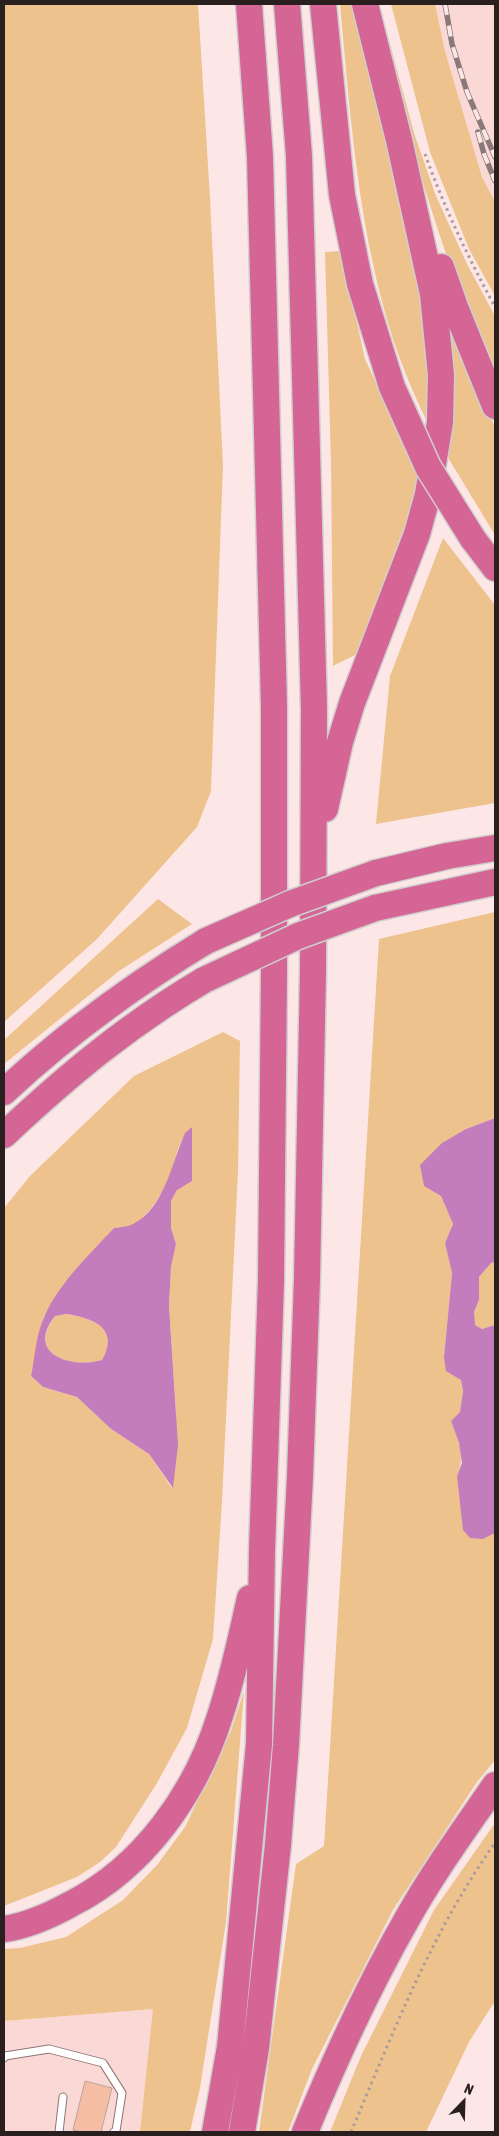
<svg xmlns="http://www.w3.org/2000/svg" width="499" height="2136" viewBox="0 0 499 2136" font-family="'Asap Condensed',sans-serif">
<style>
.built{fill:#fad8d6}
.green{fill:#eec28d;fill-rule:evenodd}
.water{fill:#c37cbc;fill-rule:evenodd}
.building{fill:#f5bea4;stroke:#baa49b}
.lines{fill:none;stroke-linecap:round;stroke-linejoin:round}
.service-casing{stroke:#8c7574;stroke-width:9}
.motorway-casing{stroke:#d0cece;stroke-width:29}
.path{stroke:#ab9b9a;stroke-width:3;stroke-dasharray:2.5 4;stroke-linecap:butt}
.service{stroke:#fff;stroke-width:7}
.motorway{stroke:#d46594;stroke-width:26}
.rail-casing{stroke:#897a79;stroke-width:5.5}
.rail{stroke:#fce7e6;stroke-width:4;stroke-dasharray:11;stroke-linecap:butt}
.motorway-bridge-casing{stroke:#d0cece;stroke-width:29;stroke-linecap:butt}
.motorway-bridge{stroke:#d46594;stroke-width:26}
</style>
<rect width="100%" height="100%" fill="#fce7e6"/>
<path class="built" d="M435,4H495V202L482,177L445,51Z
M154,2009L140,2132H4V2021Z"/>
<path class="green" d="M4,4H198L210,198L223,465L211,791L197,827L97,939L4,1022Z
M340,4H355L424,282L431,430C417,401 404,372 394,342C359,237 350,114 340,4Z
M375,4H379L415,136L436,196L467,264L495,316V384C472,324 448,264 429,202C408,137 392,70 375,4Z
M391,4H435L445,51L482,177L495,202V296L469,249L430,152Z
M341,251L365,359L421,482L357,654L333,666L331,462L325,252Z
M446,312L477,389L495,427V535L447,456L452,407L453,356Z
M443,538L495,605V803L376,824L390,676Z
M158,899L192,924L119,971L4,1064V1040Z
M495,912V1118L466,1129L424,1185L441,1196L453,1224L445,1243L452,1273L444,1357L461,1380L463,1391L460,1413L451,1421C458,1441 466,1455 457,1476L483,1539L495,1533V1760L477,1782L393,1910L312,2069L288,2132H259L296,1864L324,1846L379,939Z
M223,1032L240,1041L238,1171L222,1501L213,1639L187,1728L157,1783L116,1847L100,1862L77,1877L4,1906V1208L30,1176L134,1076ZM192,1127L177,1190L171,1201V1228L176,1244L171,1267L169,1306L176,1413L172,1488L149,1454L111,1429L77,1397L43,1387L31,1376L39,1334L44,1316L114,1228C120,1227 128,1227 133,1225C150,1216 169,1183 174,1165C177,1151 180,1138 192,1127Z
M495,1262V1325L482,1329L474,1325V1312L479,1300V1277L491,1263Z
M66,1314C93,1318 120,1328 102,1360C71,1369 26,1355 55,1316Z
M244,1691L226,1922L200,2088L190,2132H140L153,2009L4,2021V1949L20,1948L66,1937L123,1900L157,1865L185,1827L231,1731Z
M495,1823V2001L469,2042L426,2132H330L361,2056L434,1910Z"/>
<path class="water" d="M495,1118V1262L491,1263L479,1277V1300L474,1312L475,1325L482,1329L495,1325V1533L483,1539L470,1538L463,1530L457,1476L462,1463L459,1443L451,1421L460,1412L463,1391L461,1380L446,1371L444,1357L452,1273L445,1243L453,1224L441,1196L424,1186L420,1165L442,1143L466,1129Z
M192,1127V1181L177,1190L171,1201V1228L176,1244L171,1267L169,1306L178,1445L173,1488L149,1454L111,1429L77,1397L43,1387L31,1376C35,1356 36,1334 45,1315C60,1282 89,1255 114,1228C120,1227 128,1227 133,1224C164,1209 172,1162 185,1133ZM66,1314C93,1318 120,1328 102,1360C71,1369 25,1354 55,1316Z"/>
<path class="building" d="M85,2081L112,2088L101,2132H82L73,2130Z"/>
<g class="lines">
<defs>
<path id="service" d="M4,2058L5,2056L49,2049L103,2063L122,2093L116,2131L114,2132
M59,2132L63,2097"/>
<path id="motorway" d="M323,4L342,195L360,284L392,387
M441,267L455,307L495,406
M473,539L495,568
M325,809L340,742L352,703L417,534L428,494L440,422L441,375L433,294L399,140L365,4
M376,873L447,856L495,848
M375,908L495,882
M4,1092C67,1033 132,986 206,941
M4,1135C68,1075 128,1025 204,980
M4,1929C27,1926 51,1915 71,1904C144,1867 196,1793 220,1716C233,1677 241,1637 250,1598
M215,2132L230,2047L259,1744L262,1551L271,1281L274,970V707L260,157L249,4
M242,2132L256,2048L278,1845L286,1745L300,1477L307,1279L313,970L314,709L299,156L287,4
M305,2132C335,2059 368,1987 407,1919C433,1872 465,1829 495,1785"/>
</defs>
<use href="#service" class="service-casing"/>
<use href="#motorway" class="motorway-casing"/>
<path class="path" d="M425,154C444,207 468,257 495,307
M351,2132C393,2033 432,1931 495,1843"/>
<use href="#service" class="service"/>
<use href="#motorway" class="motorway"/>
<defs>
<path id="rail" d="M445,4L452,44L467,92L495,157
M478,132L484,154L495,181"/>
</defs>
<use href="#rail" class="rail-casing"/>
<use href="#rail" class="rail"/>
<defs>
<path id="motorway-bridge" d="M392,387L428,467L473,539
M206,941L290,904L376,873
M204,980L298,936L375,908"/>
</defs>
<use href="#motorway-bridge" class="motorway-bridge-casing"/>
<use href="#motorway-bridge" class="motorway-bridge"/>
</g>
<rect width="499" height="2136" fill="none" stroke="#281f1e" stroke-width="10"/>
<g transform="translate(464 2101) rotate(23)" stroke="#fce7e6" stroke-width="4" paint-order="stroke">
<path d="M0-4L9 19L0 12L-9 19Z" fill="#281f1e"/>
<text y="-8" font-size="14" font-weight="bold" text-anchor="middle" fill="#281f1e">N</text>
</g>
</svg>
